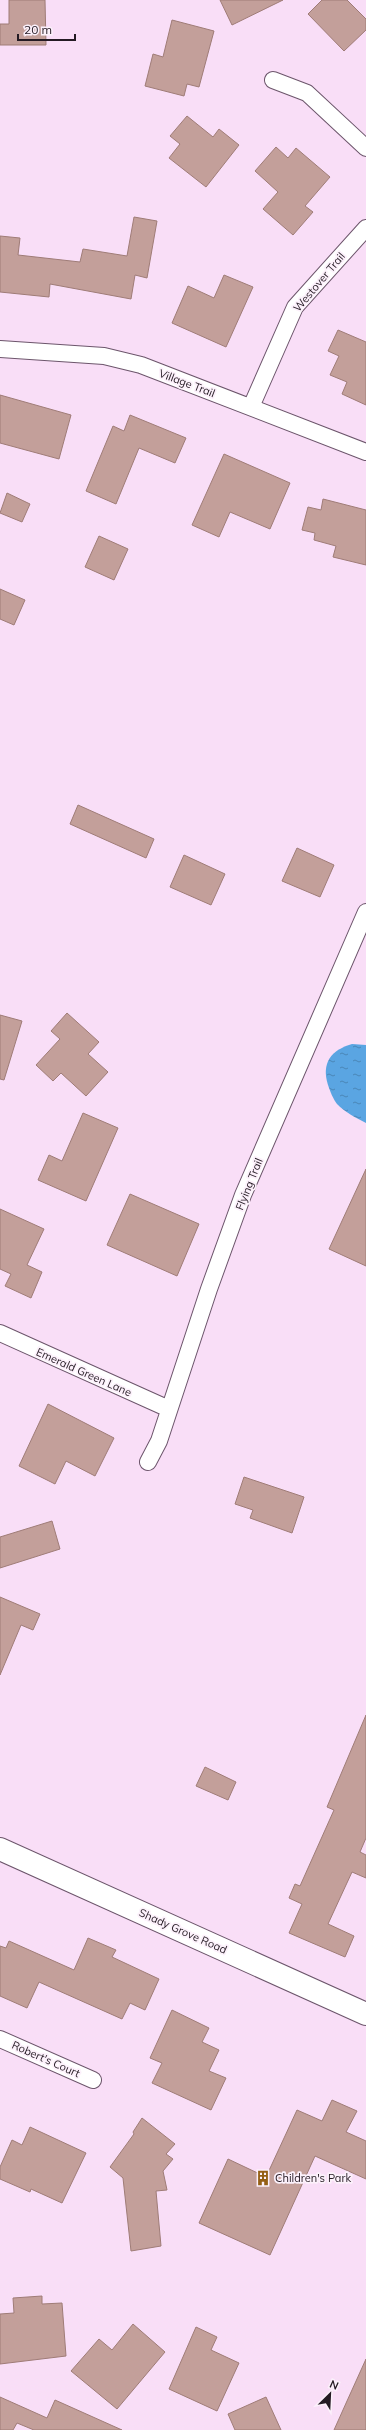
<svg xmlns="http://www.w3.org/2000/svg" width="366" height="2430" viewBox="0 0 366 2430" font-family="Mulish,sans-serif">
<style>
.water{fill:url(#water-ripples)}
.building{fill:#c39f9a;stroke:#9f7c77}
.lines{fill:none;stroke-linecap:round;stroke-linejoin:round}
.street-casing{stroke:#6c556b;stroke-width:18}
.secondary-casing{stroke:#6c556b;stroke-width:24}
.street{stroke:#fff;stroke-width:16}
.secondary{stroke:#fff;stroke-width:22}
.labels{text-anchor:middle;stroke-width:3.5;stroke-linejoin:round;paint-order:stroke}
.street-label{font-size:11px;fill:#241a23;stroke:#fcf1fb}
.poi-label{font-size:11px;fill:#241a23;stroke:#fcf1fb;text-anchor:start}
</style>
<defs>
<pattern id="water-ripples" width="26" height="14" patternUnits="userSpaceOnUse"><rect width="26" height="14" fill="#5aa5e2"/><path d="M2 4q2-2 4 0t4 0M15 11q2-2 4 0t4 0" fill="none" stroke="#4a86b7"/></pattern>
</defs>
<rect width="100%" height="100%" fill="#f9def7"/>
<path class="water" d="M352,1044L366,1045V1123C356,1118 345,1112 337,1104C333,1099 330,1091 328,1085C321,1063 331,1050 352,1044Z"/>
<path class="building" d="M9,0H45L46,45H0V24H9Z
M220,0H283L232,25Z
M322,0H347L366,19V30L344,51L308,14Z
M172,20L214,31L199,87L187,84L184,96L145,86L153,54L163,57Z
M187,116L213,137L219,129L239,145L206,187L169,158L180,144L170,136Z
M276,147L288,158L296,148L330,177L305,206L313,212L293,235L263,209L278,192L255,171Z
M134,217L157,221L147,278L135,275L131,299L50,284L49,297L0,292V236L20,238L18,255L80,262L83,249L127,256Z
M224,275L253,287L226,347L172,323L188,286L214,298Z
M338,330L366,342V405L342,394L347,382L330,375L339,356L328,351Z
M0,395L71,415L59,459L0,443Z
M130,415L186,438L175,463L139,448L116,504L86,491L113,426L124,431Z
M224,454L290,483L270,529L230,512L219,537L192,525Z
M7,493L30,504L22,522L0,513Z
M323,499L366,510V565L333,557L336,546L314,540L315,533L302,530L308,507L321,510Z
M99,536L128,549L114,580L85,567Z
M0,589L25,600L14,625L0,619Z
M78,805L154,839L146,858L70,824Z
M297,848L334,865L320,897L282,881Z
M184,855L225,874L211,905L170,887Z
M67,1013L99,1042L88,1054L108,1072L86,1096L61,1073L53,1081L36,1065L60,1039L51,1031Z
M0,1015L22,1021L4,1080L0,1079Z
M83,1113L118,1128L86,1201L38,1180L49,1155L62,1161Z
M366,1169V1266L329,1249Z
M130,1194L199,1224L177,1276L107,1245Z
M0,1209L44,1229L27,1265L42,1272L31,1298L5,1286L11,1274L0,1269Z
M48,1404L114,1438L95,1476L66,1461L55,1484L19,1466Z
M244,1477L304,1497L292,1533L250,1518L253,1510L235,1504Z
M52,1521L60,1549L0,1568V1537Z
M0,1597L40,1614L33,1630L21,1625L0,1675Z
M366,1715V1838L360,1852L366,1855V1878L352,1872L328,1924L354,1936L345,1957L289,1933L302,1904L289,1898L295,1884L300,1886L334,1810L327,1807Z
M205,1767L236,1782L228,1800L196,1786Z
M88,1938L116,1950L112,1957L159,1979L145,2010L130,2003L122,2019L39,1982L27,2008L0,1996V1946L6,1948L9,1941L74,1970Z
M172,2010L209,2028L202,2042L219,2050L209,2071L226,2078L211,2110L152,2083L162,2063L150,2058Z
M332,2100L357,2111L346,2132L366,2141V2179L315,2156L270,2255L199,2223L228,2159L266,2177L297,2110L322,2121Z
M142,2118L175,2144L166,2154L173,2159L163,2171L167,2190L156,2191L161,2246L131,2251L123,2178L110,2167L134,2134L133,2132Z
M30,2127L86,2153L62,2203L31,2189L30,2192L0,2179V2167L12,2140L22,2145Z
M42,2296V2304L62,2303L66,2356L0,2364V2314L14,2313L13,2298Z
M133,2324L165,2352L117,2409L71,2371L99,2339L112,2350Z
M196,2327L217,2337L211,2350L239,2363L217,2411L169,2389Z
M366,2359V2430H334L347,2401Z
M0,2397L47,2418L55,2400L122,2430H34L17,2423L13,2430H0Z
M266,2397L281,2430H235L228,2414Z"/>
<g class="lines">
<defs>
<path id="street" d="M273,80L307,93L366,148
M0,349L104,356L141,365L366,452
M251,407L295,307L366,228
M0,1333L169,1409
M148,1462L159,1441L209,1289L243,1195L366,912
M0,2039L93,2080"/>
<path id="secondary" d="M0,1849L366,2014"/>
</defs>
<use href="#street" class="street-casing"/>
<use href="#secondary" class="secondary-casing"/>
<use href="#street" class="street"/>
<use href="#secondary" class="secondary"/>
</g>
<defs>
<symbol id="building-bare" viewBox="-9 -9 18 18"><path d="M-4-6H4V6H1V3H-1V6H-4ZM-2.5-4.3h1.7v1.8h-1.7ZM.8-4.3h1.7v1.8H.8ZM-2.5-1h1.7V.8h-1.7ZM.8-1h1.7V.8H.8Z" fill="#945f14" stroke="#fcf1fb" stroke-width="2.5" paint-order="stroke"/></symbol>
</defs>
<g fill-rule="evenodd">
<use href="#building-bare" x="252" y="2167" width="22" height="22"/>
</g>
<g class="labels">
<g class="street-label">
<text transform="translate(319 282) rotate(-50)" y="4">Westover Trail</text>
<text transform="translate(187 383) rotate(21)" y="4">Village Trail</text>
<text transform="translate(249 1184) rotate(-68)" y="4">Flying Trail</text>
<text transform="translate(84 1372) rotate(24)" y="4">Emerald Green Lane</text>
<text transform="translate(183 1931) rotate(24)" y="4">Shady Grove Road</text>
<text transform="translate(46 2059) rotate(24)" y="4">Robert's Court</text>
</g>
<g class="poi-label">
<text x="275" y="2182">Children's Park</text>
</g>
</g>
<g transform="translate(330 2394) rotate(24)" stroke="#fcf1fb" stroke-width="3" paint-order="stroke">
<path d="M0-3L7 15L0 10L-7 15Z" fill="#241a23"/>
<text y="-6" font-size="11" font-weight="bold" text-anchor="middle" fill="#241a23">N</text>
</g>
<path d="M18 34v6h57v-6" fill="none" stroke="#241a23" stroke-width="2"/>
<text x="24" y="34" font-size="12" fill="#241a23" stroke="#fcf1fb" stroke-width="3" paint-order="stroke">20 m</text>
</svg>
